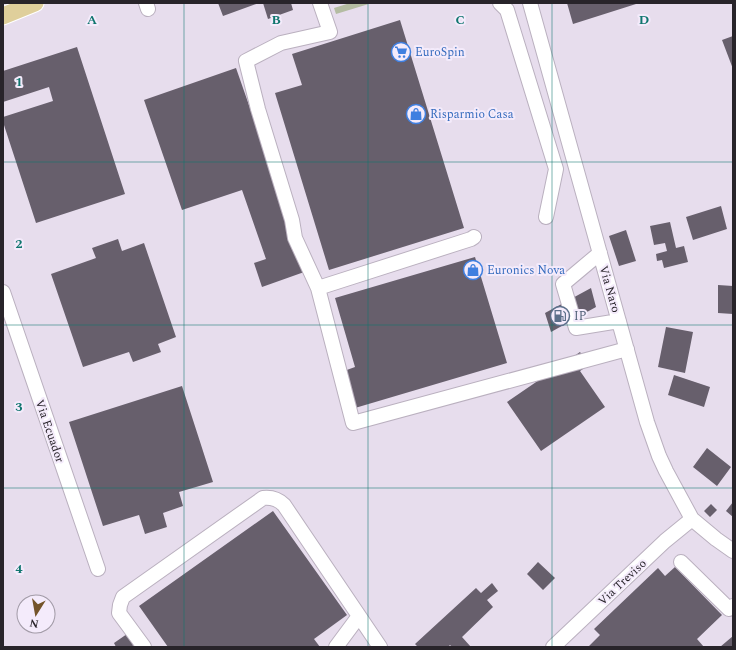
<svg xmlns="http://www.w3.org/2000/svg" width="736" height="650" viewBox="0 0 736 650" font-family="Spectral,serif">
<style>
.green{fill:#b4bca2}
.building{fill:#675f6c}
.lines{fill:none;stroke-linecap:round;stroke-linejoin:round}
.minor-casing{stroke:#bab0bf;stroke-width:16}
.major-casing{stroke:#fff;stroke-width:19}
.minor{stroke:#fff;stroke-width:14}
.major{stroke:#dfcf9b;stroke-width:17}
.grid{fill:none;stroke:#0f766e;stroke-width:1;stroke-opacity:0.55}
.labels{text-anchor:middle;stroke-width:4;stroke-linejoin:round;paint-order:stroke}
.shop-label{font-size:12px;fill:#366cbe;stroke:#f4ebfb;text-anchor:start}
.street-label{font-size:12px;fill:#28242a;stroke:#f4ebfb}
.service-label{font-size:12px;fill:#4e5e75;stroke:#f4ebfb;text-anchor:start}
.grid-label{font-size:13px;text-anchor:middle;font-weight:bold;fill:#0f766e;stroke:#f4ebfb;stroke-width:4;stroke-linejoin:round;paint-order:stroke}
</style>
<rect width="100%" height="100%" fill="#e7dded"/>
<path class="green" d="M350,3H372L336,14L334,8Z"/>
<path class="building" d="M218,3H259L223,16Z
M263,3H291L293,10L268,19Z
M567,3H635L636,4L573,24Z
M400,20L464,228L329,270L275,93L302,85L292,54Z
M733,36V69L722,40Z
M77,47L125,194L36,223L3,122V117L53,101L49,87L3,102V71Z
M236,68L307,271L262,287L254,263L266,259L242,190L182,210L144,100Z
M721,206L727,229L693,240L686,217Z
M670,222L676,248L684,246L688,262L664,268L662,260L657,261L656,254L667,251L665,243L654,245L650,226Z
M626,230L636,261L619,266L609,236Z
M118,239L122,251L144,243L176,337L158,344L161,352L133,362L129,352L83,367L51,274L96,258L92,248Z
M475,257L507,363L355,408L344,371L355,367L335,298Z
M718,285L733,286V314L718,313Z
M591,288L596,307L551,332L545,313Z
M666,327L693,332L685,373L658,367Z
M580,352L589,365L580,371L605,407L541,451L507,402Z
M674,375L710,387L704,407L668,395Z
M182,386L213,482L179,492L183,506L163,513L167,527L145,534L139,515L103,526L69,422Z
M707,448L731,467L717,486L693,467Z
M733,502V517L726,511Z
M711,504L717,510L710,517L704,511Z
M273,511L347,615L314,639L320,647H168L139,606Z
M538,562L555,578L543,590L527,574Z
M675,567L722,615L697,639L704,647H588L600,635L594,629L658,568L665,576Z
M492,583L498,591L487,600L493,607L462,637L471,647H452L450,645L448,647H418L415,644L476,588L481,593Z
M127,634L135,644L131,647H116L114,643Z
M733,636V647H720Z"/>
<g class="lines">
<defs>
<path id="minor" d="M146,3L148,9
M320,3L330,32L281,43L246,61L258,109L292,220L295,238L318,288L471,239L474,237
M500,3L507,10L556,169L546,217
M530,3L647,422L659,456L666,471L692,519L716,539L733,551
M600,253L563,284L576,328L619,321
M318,288L353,423L627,349
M3,292L98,569
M681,562L729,609L733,606
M144,647L119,613L120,605L123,597L263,498C272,497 278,499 284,505L380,647
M336,647L359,616
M553,647L665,541L692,519"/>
<path id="major" d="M3,16L35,3"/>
</defs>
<use href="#minor" class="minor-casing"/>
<use href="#major" class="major-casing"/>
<use href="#minor" class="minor"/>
<use href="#major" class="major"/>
</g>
<path class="grid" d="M184,3V647M368,3V647M552,3V647M3,162H733M3,325H733M3,488H733"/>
<defs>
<symbol id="supermarket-ring" viewBox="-11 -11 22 22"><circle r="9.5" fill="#f4ebfb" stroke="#3f7fe0" stroke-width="1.5"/><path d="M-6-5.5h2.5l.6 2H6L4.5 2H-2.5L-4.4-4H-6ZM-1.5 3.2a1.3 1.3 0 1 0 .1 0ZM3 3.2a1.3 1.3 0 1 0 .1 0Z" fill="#3f7fe0"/></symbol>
<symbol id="shop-ring" viewBox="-11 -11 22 22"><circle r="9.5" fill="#f4ebfb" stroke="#3f7fe0" stroke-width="1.5"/><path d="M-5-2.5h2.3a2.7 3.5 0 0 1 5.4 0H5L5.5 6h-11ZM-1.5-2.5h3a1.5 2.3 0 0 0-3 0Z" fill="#3f7fe0"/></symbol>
<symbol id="fuel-ring" viewBox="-11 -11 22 22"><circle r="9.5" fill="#f4ebfb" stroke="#5c6f8a" stroke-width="1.5"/><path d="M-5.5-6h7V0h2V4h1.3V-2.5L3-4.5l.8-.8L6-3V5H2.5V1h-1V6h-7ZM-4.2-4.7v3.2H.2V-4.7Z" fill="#5c6f8a"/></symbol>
</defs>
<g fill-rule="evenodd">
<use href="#supermarket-ring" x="390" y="41" width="22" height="22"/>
<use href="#shop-ring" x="405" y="103" width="22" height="22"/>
<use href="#shop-ring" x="462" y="259" width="22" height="22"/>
<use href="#fuel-ring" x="549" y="305" width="22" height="22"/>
</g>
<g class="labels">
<g class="shop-label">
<text x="415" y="56">EuroSpin</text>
<text x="430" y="118">Risparmio Casa</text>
<text x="487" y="274">Euronics Nova</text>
</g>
<g class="street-label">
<text transform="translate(610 289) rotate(74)" y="4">Via Naro</text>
<text transform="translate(50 431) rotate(71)" y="4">Via Ecuador</text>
<text transform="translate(622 582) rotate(-43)" y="4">Via Treviso</text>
</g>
<g class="service-label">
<text x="574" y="320">IP</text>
</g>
</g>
<g class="grid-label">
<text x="92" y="24">A</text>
<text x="276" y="24">B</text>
<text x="460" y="24">C</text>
<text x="644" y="24">D</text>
<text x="19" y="86">1</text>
<text x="19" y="248">2</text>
<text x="19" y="411">3</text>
<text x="19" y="573">4</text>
</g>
<rect width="736" height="650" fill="none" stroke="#28242a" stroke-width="8"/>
<g transform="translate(36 614) rotate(191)"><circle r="19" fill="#f4ebfb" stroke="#a29ba7"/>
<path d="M0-3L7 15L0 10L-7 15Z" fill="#74542a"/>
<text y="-6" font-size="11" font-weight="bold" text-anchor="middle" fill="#28242a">N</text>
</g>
</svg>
